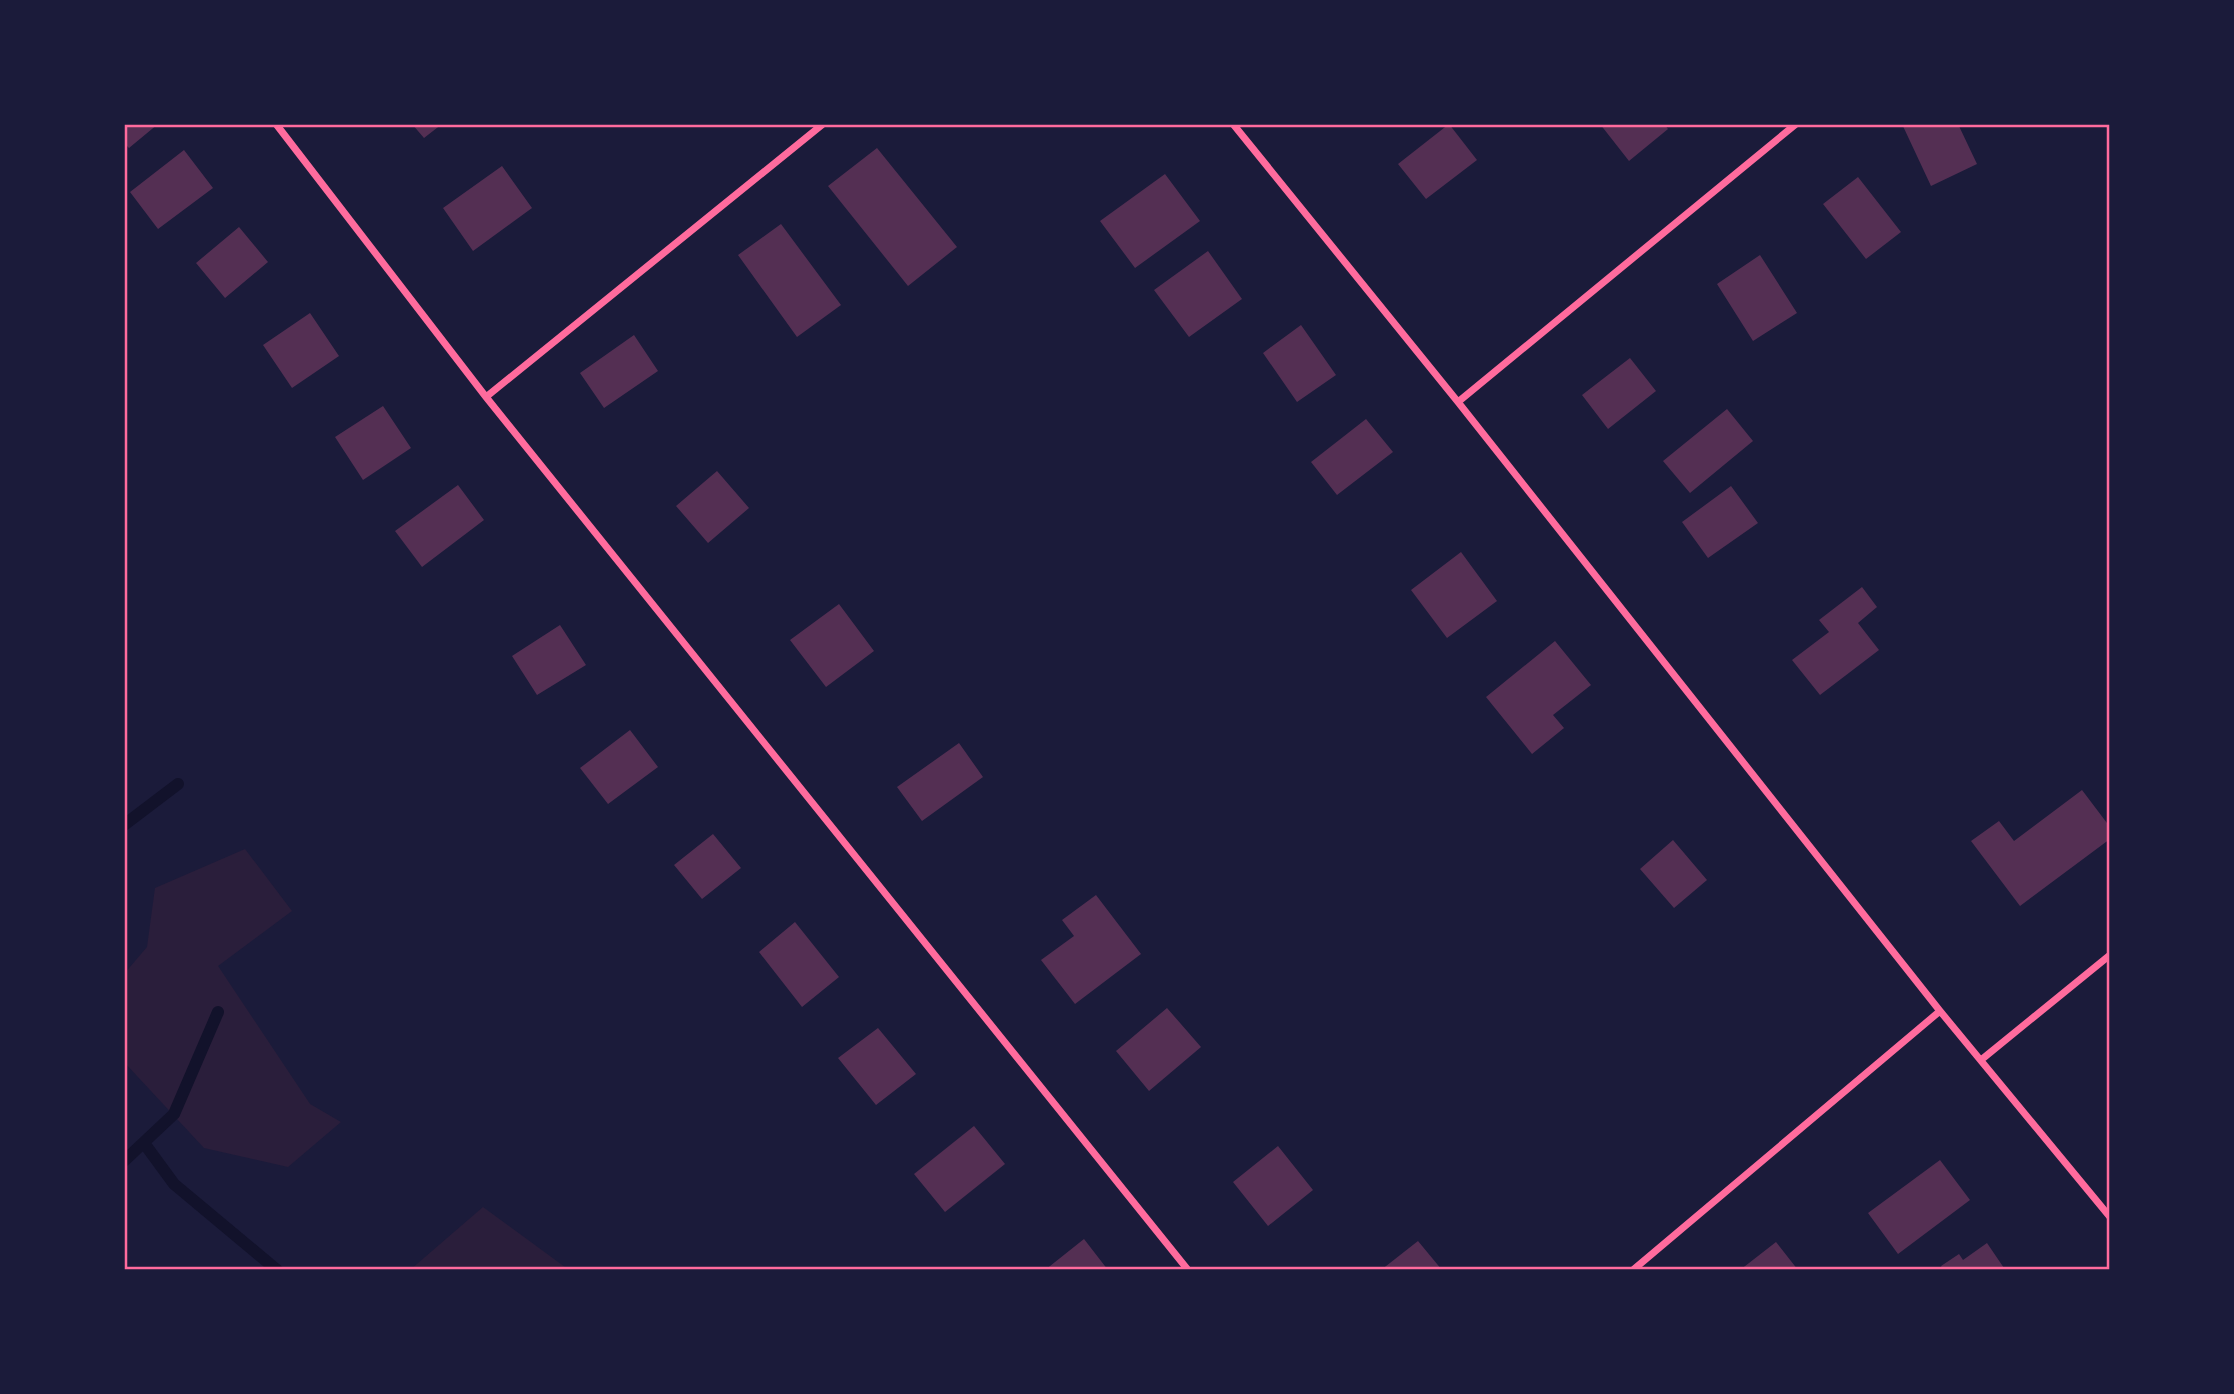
<svg xmlns="http://www.w3.org/2000/svg" width="2234" height="1394" viewBox="0 0 2234 1394" font-family="Georgia,serif">
<style>
.green{fill:#2a1e3b}
.lines{fill:none;stroke-linecap:round;stroke-linejoin:round}
.stream{stroke:#12122b;stroke-width:12}
.building{fill:#542f53}
.minor{stroke:#ff6b9d;stroke-width:7}
.neatline{fill:none;stroke:#ff6b9d;stroke-width:2.5}
</style>
<rect width="100%" height="100%" fill="#1b1b3a"/>
<path class="green" d="M245,849L292,911L218,966L310,1104L341,1122L288,1167L204,1148L124,1062V974L147,947L155,888Z
M483,1207L569,1270H410Z"/>
<g class="lines">
<path class="stream" d="M124,825L178,784
M144,1143L174,1184L277,1270
M124,1161L174,1114L218,1012"/>
</g>
<path class="building" d="M124,124H158L129,148L124,143Z
M412,124H442L424,138Z
M1449,124L1477,160L1426,199L1398,164Z
M1600,124H1664L1668,129L1629,161Z
M1902,124H1958L1977,164L1931,186Z
M877,148L957,247L908,286L828,186Z
M184,150L213,188L158,229L130,192Z
M502,166L532,208L473,251L443,208Z
M1165,174L1200,221L1135,268L1100,221Z
M1858,177L1901,232L1866,259L1823,204Z
M781,224L841,305L797,337L738,255Z
M239,227L268,262L225,298L196,263Z
M1208,251L1242,299L1189,337L1154,290Z
M1760,255L1797,313L1753,341L1717,284Z
M310,313L339,356L292,388L263,345Z
M1301,325L1336,375L1297,402L1263,353Z
M634,335L658,371L604,408L580,373Z
M1630,358L1656,391L1608,429L1582,395Z
M383,406L411,448L363,480L335,437Z
M1727,409L1753,441L1690,493L1663,461Z
M1366,419L1393,452L1337,495L1311,462Z
M717,471L749,508L708,543L676,506Z
M458,485L484,520L422,567L395,531Z
M1731,486L1758,523L1708,558L1682,522Z
M1461,552L1497,601L1447,638L1411,590Z
M1862,587L1877,607L1858,623L1879,650L1820,695L1792,660L1829,632L1819,620Z
M839,604L874,651L826,687L790,640Z
M560,625L586,665L537,695L512,656Z
M1555,641L1591,685L1553,715L1564,728L1532,754L1486,697Z
M630,730L658,767L608,804L580,768Z
M959,743L983,777L922,821L897,787Z
M2082,790L2110,827V839L2020,906L1971,841L1999,821L2014,841Z
M713,834L741,868L702,899L674,865Z
M1673,840L1707,880L1674,908L1640,869Z
M1096,895L1141,954L1075,1004L1041,960L1074,936L1062,920Z
M795,922L839,977L802,1007L759,952Z
M1167,1008L1201,1047L1149,1091L1116,1051Z
M878,1028L916,1074L876,1105L838,1058Z
M974,1126L1005,1164L945,1212L914,1174Z
M1278,1146L1313,1190L1268,1226L1233,1182Z
M1940,1160L1970,1200L1898,1254L1868,1213Z
M1084,1239L1108,1270H1045Z
M1418,1241L1442,1270H1381Z
M1776,1242L1798,1270H1740Z
M1987,1243L2004,1268L2002,1270H1943L1941,1266L1959,1254L1963,1260Z"/>
<g class="lines">
<path class="minor" d="M276,124L486,397L1188,1270
M1233,124L1458,402L1940,1011L2110,1217
M486,397L823,124
M1458,402L1796,124
M1981,1060L2110,955
M1633,1270L1940,1011"/>
</g>
<rect width="2234" height="1394" fill="none" stroke="#1b1b3a" stroke-width="252"/>
<rect x="126" y="126" width="1982" height="1142" class="neatline"/>
</svg>
